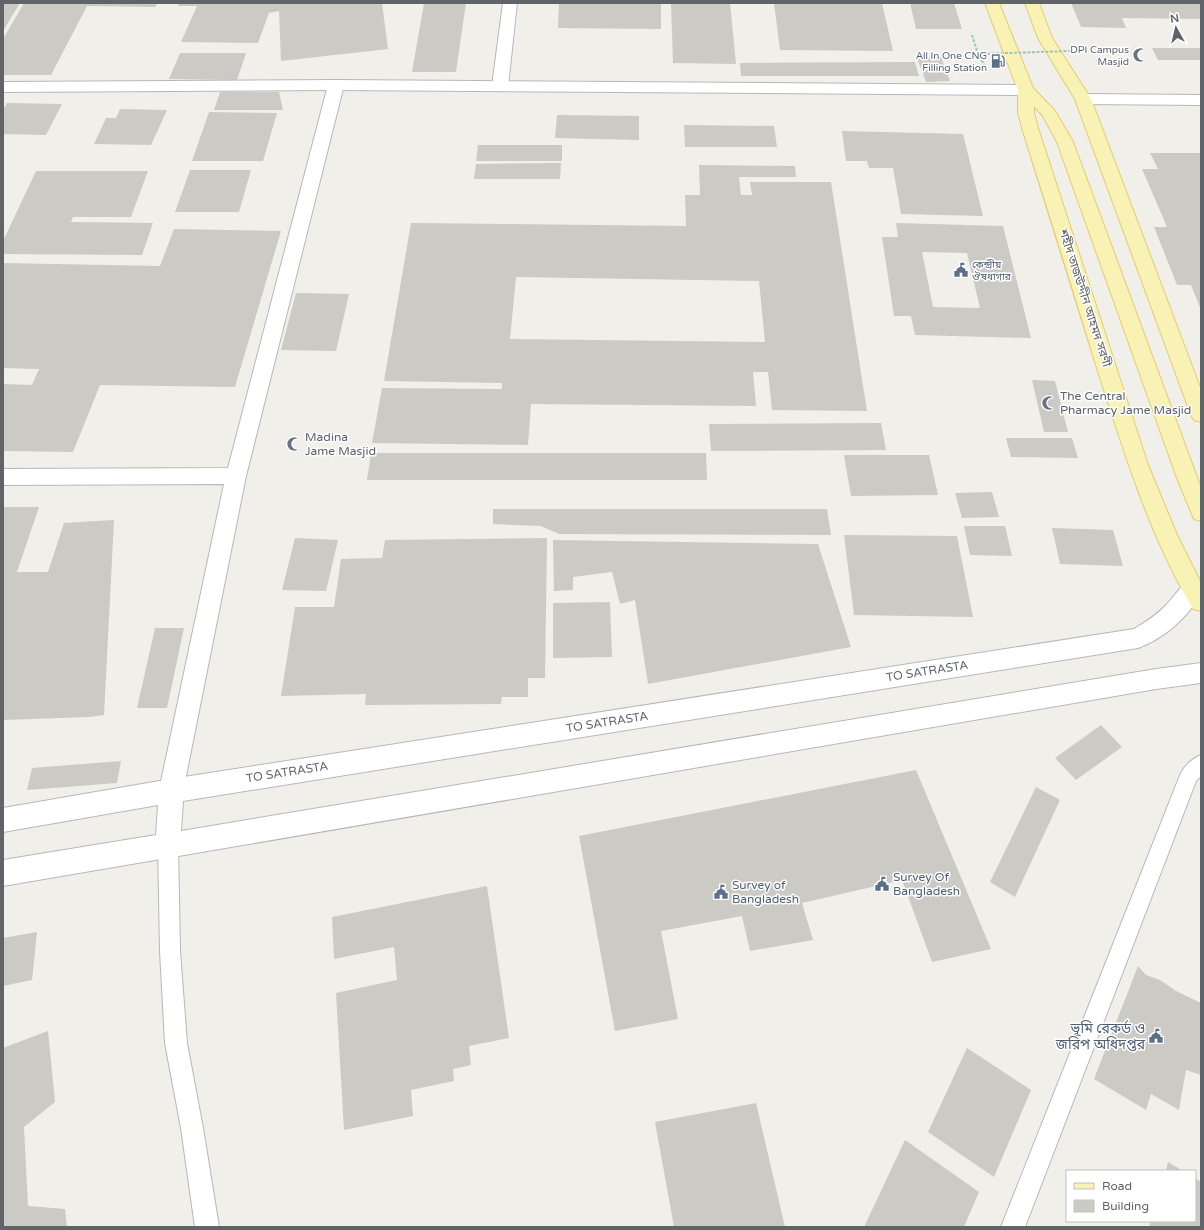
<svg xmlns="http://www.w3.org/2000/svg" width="1204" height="1230" viewBox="0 0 1204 1230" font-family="'Varela Round','Noto Sans Bengali',sans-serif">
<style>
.building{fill:#cccac5;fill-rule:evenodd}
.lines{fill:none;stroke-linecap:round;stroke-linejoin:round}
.service-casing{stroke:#b5b8bb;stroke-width:2}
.minor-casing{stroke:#b5b8bb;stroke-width:2}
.tertiary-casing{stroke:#b5b8bb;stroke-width:2}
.primary-casing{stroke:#e7cb6b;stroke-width:2}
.path{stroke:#a1c6ae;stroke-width:2;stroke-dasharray:3 1.5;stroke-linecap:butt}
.service{fill:#fff;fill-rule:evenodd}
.minor{fill:#fff;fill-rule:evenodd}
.tertiary{fill:#fff;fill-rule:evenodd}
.primary{fill:#f9f2b5;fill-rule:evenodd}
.path-bridge{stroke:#a1c6ae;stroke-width:2;stroke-dasharray:3 1.5;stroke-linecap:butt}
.labels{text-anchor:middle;stroke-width:3;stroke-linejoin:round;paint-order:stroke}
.far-worship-label{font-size:10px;fill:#5b616d;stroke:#fff;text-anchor:end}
.far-service-label{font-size:10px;fill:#4e5e75;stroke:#fff;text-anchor:end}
.street-label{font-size:12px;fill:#606367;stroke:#fff}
.worship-label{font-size:12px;fill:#5b616d;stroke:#fff;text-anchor:start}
.service-label{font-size:12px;fill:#4e5e75;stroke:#fff;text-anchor:start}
.near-service-label{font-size:14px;fill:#4e5e75;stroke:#fff;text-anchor:end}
</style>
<rect width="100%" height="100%" fill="#f0efe9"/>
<path class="building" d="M3,3H20L3,31Z
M24,3H157L155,7L87,6L51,75H3V39Z
M179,3H382L388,49L281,61L279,11L269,13L258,43L181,42L197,6H178Z
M424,3H466L456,72H412Z
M559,3H661V29L558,28Z
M671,3H730L736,64L673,63Z
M774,3H882L893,51L780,50Z
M910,3H954L962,29H916Z
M1071,3H1201V19L1122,18L1126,28L1081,27Z
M1152,48H1201V60H1158Z
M180,53H246L237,80L169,79Z
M941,57L950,81L926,82L917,58Z
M915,62L919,76H741L740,63Z
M220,92H279L283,110H214Z
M7,103L62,104L46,135L3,134V110Z
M120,109L167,110L151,145L94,144L106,118H116Z
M209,112L277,113L263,161H192Z
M557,115L639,116V140L555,138Z
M684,125L774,126L777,147H685Z
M842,131L963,134L983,216L901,214L893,168H869L867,161H846Z
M478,145H562V161H476Z
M1150,153H1201V310L1191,285H1177L1154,227H1167L1142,169H1158Z
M561,163L560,179H474L476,164Z
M699,165L795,166L796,177H739L741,195H752L750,182H831L867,411L772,410L768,372H753L756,406L531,404L528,445L372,443L382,388L502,389V383L384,381L411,223L686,226L685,195H700ZM516,277L759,281L765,342L510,339Z
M190,170H251L239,212H175Z
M36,171H148L131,217H73L71,222L153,223L142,255L3,254V241Z
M896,223L1003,226L1031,338L915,335L911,316H894L882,237H898ZM922,252L967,253L980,308L933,307Z
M174,229L281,231L235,387L100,385L73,452L3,451V384L32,385L39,369L3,368V263L160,266Z
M296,293L349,294L336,351L281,350Z
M1032,380L1055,381L1068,432H1044Z
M881,423L886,450L711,451L709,424Z
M1006,438H1072L1078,458L1011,457Z
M371,453H706L707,480H367Z
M844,455H929L938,495L851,496Z
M992,492L999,517L962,518L955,493Z
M3,507H39L17,572H48L64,523L114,520L104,715L89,717L3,720Z
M493,509H827L831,535L559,534L541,526L493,524Z
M964,526H1005L1012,556L970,555Z
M1052,528L1113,530L1123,566L1060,564Z
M844,535L957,536L973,617L854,615Z
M295,538L338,540L326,591L282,590Z
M547,538L545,678H528V697H502L501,704L365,705L366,694L281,696L295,607H334L341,559L382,558L385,540Z
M553,540L818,544L851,647L648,684L635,600L620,604L612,572L573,577V590L554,591Z
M610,602L612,657L553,658V603Z
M155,628H184L167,708H137Z
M1101,725L1122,747L1076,780L1055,758Z
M121,761L117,783L27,790L32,768Z
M916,770L991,949L932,962L902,880L802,903L813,940L750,951L742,916L661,931L678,1019L615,1031L579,836Z
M1036,787L1060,800L1015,897L990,882Z
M487,886L509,1038L469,1046L471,1065L453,1069L454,1081L411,1090L413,1116L344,1130L336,993L397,980L394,947L334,959L332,917Z
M37,932L32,980L3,986V938Z
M1138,966L1146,975L1160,980L1176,991L1201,1003V1075L1186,1070L1179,1110L1151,1094L1146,1110L1094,1079Z
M48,1031L55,1102L24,1127L28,1206L65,1209L67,1227H3V1048Z
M967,1048L1031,1090L994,1177L928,1132Z
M756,1103L785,1227H674L655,1122Z
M905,1140L979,1192L964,1227H864Z
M1168,1162L1183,1171H1166Z
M1195,1178L1201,1182V1227H1149L1151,1221H1195Z"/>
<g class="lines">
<defs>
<path id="service" d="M1201,755V776L1196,781L1025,1227H1001L1180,775C1184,766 1192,759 1201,755Z
M168,836L175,838L178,845L180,951L187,1043L203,1128L219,1227H195L181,1128L165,1043L160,951L158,845L161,838Z"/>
<path id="minor" d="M503,3H517L508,86L505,89L500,91L495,89L492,86Z
M336,80L341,82L344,85L246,476L183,791L180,799L171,803L162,799L159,791L224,484L3,485V469L228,468L328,85L331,82Z"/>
<path id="tertiary" d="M336,80L1026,85L1031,87L1034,90L1031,93L1026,95L336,90L3,92V82Z
M1083,94L1201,95V105L1083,104L1078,102L1075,99L1078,96Z
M1192,580L1200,583L1201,593C1189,617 1163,639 1138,648L183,801L181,831L1156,669L1201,663V683L1156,689L3,886V860L156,835L158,805L3,832V808L171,779L1134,629C1146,622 1158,614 1167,604C1176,595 1181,584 1192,580Z"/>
<path id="primary" d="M985,3H999L1033,88L1055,111L1073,142L1201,488V521L1194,519L1177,478L1057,142L1043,116L1034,106V113L1038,128L1148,465L1177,535L1201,583V611L1193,609C1148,533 1123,448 1096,365C1072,286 1047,207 1022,128L1018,113V90Z
M1025,3H1039L1052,38L1091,99L1201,390V422L1194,420L1191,415L1075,99L1038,38Z"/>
</defs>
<use href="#service" class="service-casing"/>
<use href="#minor" class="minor-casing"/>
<use href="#tertiary" class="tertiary-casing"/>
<use href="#primary" class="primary-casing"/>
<path class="path" d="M972,35L978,54L985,66"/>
<use href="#service" class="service"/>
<use href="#minor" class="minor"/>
<use href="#tertiary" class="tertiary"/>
<use href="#primary" class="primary"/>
<path class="path-bridge" d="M978,54L1070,51"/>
</g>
<defs>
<symbol id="mosque-bare" viewBox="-9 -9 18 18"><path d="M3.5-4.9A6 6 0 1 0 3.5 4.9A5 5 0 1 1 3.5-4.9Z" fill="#6b7280" stroke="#fff" stroke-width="2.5" paint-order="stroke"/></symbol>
<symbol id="fuel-bare" viewBox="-9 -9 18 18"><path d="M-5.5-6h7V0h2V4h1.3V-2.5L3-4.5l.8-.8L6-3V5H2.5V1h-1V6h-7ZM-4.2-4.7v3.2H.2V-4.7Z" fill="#5c6f8a" stroke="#fff" stroke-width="2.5" paint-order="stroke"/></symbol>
<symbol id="civic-bare" viewBox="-9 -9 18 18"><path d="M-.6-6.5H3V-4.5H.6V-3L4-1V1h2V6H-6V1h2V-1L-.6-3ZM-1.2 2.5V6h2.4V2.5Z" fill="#5c6f8a" stroke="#fff" stroke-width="2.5" paint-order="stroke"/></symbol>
</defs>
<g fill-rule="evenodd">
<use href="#mosque-bare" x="1130" y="45" width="20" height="20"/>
<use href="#fuel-bare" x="988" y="51" width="20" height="20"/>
<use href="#civic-bare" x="951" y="260" width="20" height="20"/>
<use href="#mosque-bare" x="1039" y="393" width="20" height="20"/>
<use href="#mosque-bare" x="284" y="434" width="20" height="20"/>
<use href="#civic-bare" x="872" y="874" width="20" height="20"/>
<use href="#civic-bare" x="711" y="882" width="20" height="20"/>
<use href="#civic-bare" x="1146" y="1026" width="20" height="20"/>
</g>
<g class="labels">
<g class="far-worship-label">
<text x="1129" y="53">DPI Campus<tspan x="1129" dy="12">Masjid</tspan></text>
</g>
<g class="far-service-label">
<text x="987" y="59">All In One CNG<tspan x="987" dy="12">Filling Station</tspan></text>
<text x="972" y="268" text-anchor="start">কেন্দ্রীয়<tspan x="972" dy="12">ঔষধাগার</tspan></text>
</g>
<g class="street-label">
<text transform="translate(1085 298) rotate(72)" y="4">শহীদ তাজউদ্দীন আহমদ সরণী</text>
<text transform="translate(927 671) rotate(-9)" y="4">TO SATRASTA</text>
<text transform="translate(607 722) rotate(-9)" y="4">TO SATRASTA</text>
<text transform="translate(287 772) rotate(-9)" y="4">TO SATRASTA</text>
</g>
<g class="worship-label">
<text x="1060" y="400">The Central<tspan x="1060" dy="14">Pharmacy Jame Masjid</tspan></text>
<text x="305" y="441">Madina<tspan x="305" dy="14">Jame Masjid</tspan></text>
</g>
<g class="service-label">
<text x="893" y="881">Survey Of<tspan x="893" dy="14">Bangladesh</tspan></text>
<text x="732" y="889">Survey of<tspan x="732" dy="14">Bangladesh</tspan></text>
</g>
<g class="near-service-label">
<text x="1145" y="1033">ভূমি রেকর্ড ও<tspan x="1145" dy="16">জরিপ অধিদপ্তর</tspan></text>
</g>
</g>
<rect width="1204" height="1230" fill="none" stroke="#606367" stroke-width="8"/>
<rect x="1066" y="1170" width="130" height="52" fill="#ffffff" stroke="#bfc1c2"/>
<rect x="1074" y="1183" width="20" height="6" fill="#f9f2b5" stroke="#bfc1c2"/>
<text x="1102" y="1190" font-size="12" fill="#606367">Road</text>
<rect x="1074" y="1200" width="20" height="12" fill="#cccac5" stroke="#bfc1c2"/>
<text x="1102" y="1210" font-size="12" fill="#606367">Building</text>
<g transform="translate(1176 28) rotate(352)" stroke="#ffffff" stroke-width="3" paint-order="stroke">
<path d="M0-3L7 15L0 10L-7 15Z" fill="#606367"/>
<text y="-6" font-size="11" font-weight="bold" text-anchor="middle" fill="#606367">N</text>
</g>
</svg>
